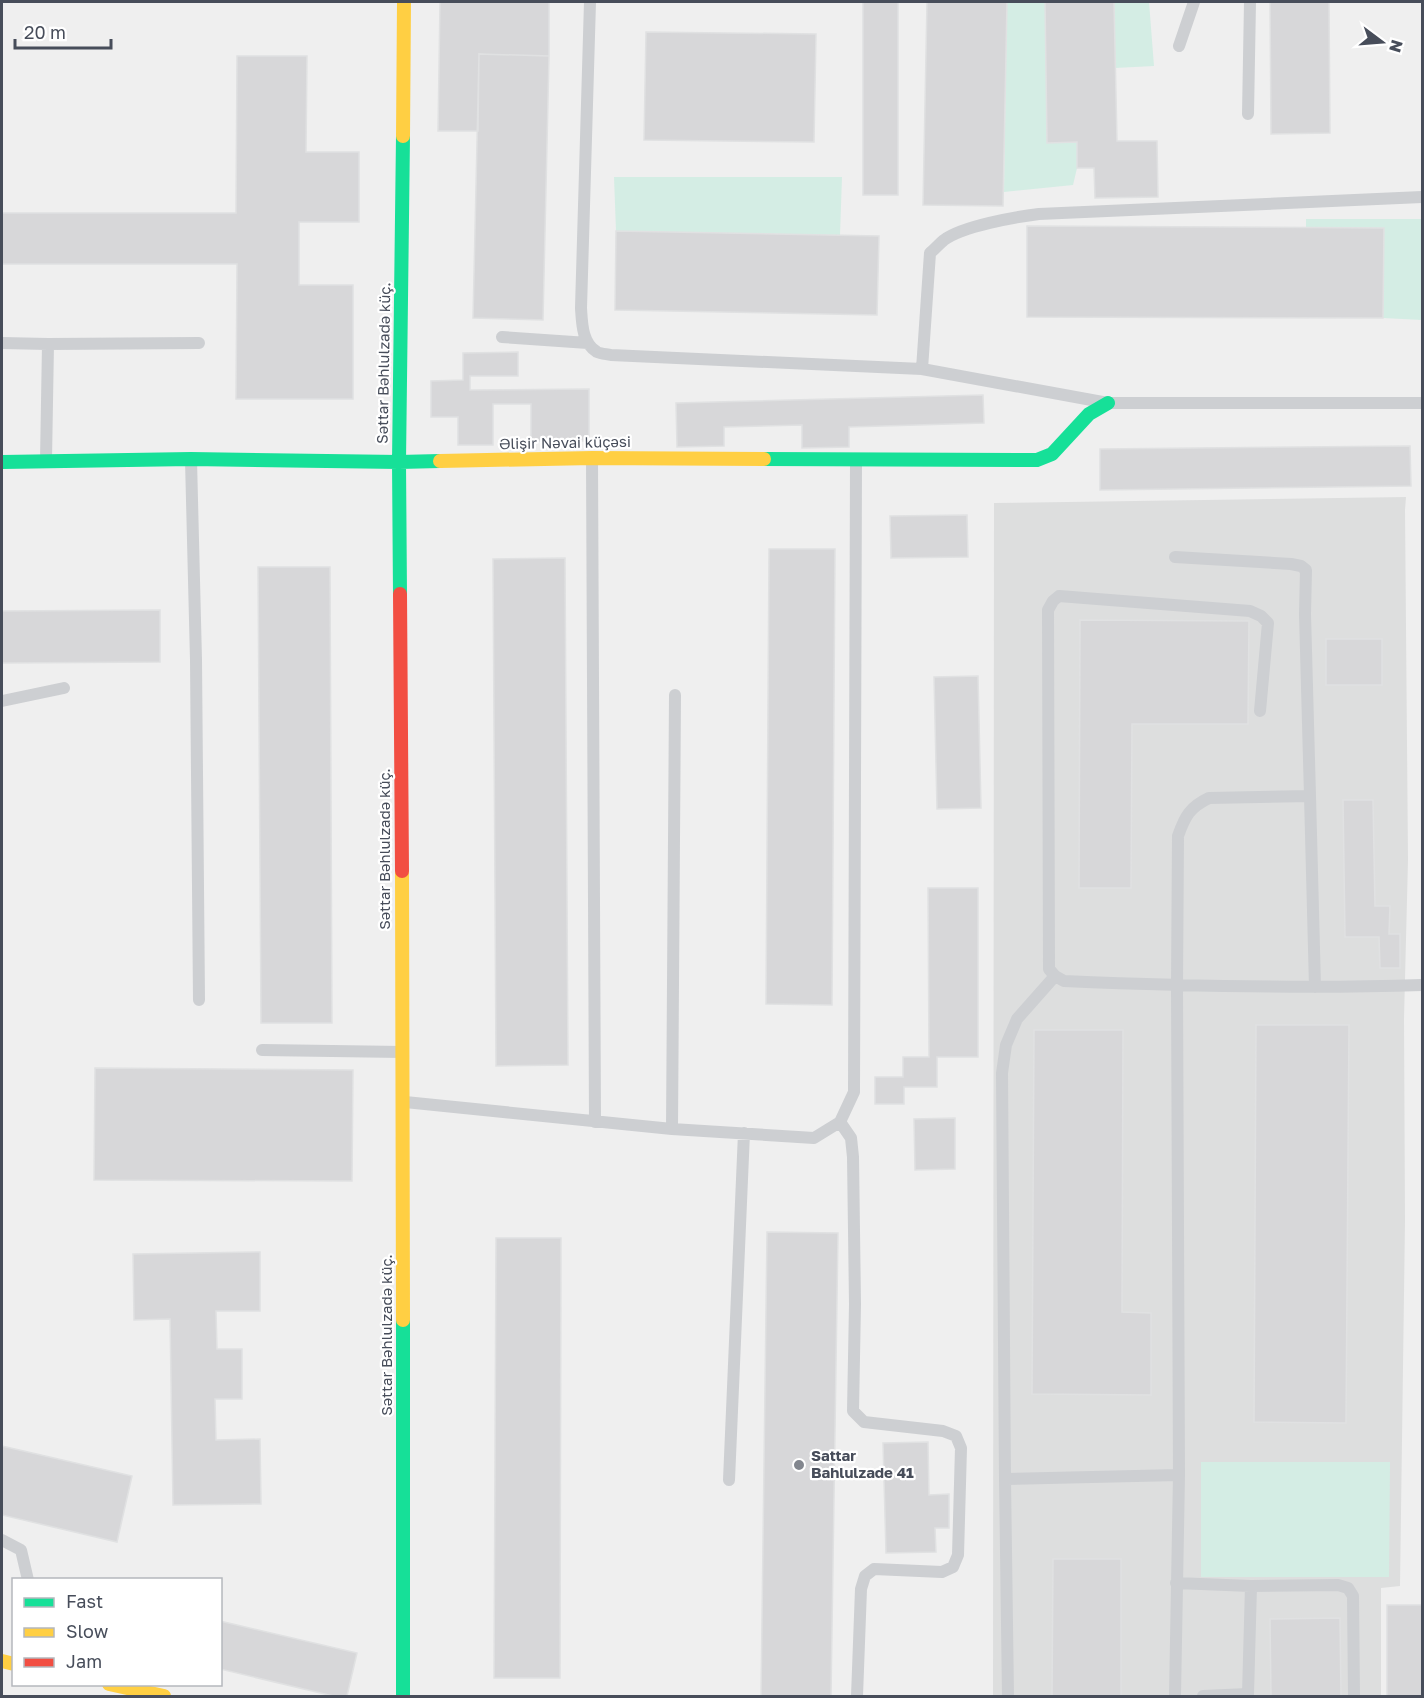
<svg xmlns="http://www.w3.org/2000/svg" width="1424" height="1698" viewBox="0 0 1424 1698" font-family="'Golos Text',sans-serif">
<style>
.education{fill:#dddede}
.green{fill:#d4ede4}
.building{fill:#d7d7d9;stroke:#e0e1e2;stroke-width:1.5}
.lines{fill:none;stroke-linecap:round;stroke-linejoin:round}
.lane{stroke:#cdcfd2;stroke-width:12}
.fast{stroke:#16e098;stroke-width:14}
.slow{stroke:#ffcf43;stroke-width:14}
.jam{stroke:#f24e42;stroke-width:14}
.poi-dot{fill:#82868e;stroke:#fff;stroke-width:2}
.labels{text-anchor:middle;stroke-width:4.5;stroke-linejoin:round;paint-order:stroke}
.street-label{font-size:15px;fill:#474d5a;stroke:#fff}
.poi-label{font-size:15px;font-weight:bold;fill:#474d5a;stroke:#fff;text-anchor:start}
</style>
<rect width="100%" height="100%" fill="#efefef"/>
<path class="education" d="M1406,497L1405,510L1408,860L1404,1019L1405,1221L1400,1586L1381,1588V1696H993L994,503Z"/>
<path class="green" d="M1007,2H1045L1047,142H1077V168L1073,185L1004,192Z
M1114,2H1149L1154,66L1115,68Z
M614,177H842L840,235L616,231Z
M1306,219H1422V320L1383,318L1384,228L1306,227Z
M1201,1462H1390L1389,1577H1201Z"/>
<path class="building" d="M440,2H549V56L479,54L478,131H438Z
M863,2H898V195H863Z
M927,2H1007L1003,206L923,205Z
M1045,2H1114L1117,141H1157L1158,197L1095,198L1094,168H1077V142L1047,143Z
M1270,2H1329L1330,133L1271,134Z
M646,32L816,34L814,142L644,140Z
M479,54L549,56L543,320L473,318Z
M237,56H307L306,152H359V222H299V285H353V399H236L237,264H2V213H236Z
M1027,226L1384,228L1383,318L1027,317Z
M616,231L879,236L877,315L615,310Z
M518,352V376H470V390L589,389V441H531V404H493V445H458V417H431V381L463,380V353Z
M983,395L984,423L849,427V447L802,448V425L724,427V446L677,447L676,403Z
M1410,446L1411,486L1100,490V449Z
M967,515L968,557L891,558L890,516Z
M769,549H835L832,1005L766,1004Z
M565,558L568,1065L496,1066L493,559Z
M258,567H330L332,1023H261Z
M160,610V662L2,663V611Z
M1080,620L1249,621L1248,724H1132L1131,888H1079Z
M1326,639H1382V685H1326Z
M978,676L981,808L937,809L934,677Z
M1343,800H1373L1375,906H1390L1389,934H1400V968H1380L1379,937H1345Z
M928,888H978V1057H937V1087H904V1104H875V1077H903V1057H929Z
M1256,1025H1349L1346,1423L1254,1422Z
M1034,1030H1123L1122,1312L1151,1313V1395L1032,1394Z
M95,1068L353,1070L352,1181L94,1180Z
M955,1118V1169L915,1170L914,1119Z
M767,1232L838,1233L831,1696H761Z
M496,1238H561L560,1678H494Z
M260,1252V1311H216L217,1349H242V1399H215L216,1440L260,1439L261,1504L173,1505L170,1319L134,1320L133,1254Z
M928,1442L929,1495L949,1494V1528H935L936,1552L886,1553L883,1443Z
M2,1446L132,1476L117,1542L2,1515Z
M1053,1559H1121V1696H1052Z
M1387,1605H1422V1696H1387Z
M1340,1618L1341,1696H1271L1270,1619Z
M220,1621L357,1653L347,1696H333L220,1669Z"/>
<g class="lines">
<path class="lane" d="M590,2L581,308C582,323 582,343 597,352C601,354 607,354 611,355L922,369L1108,403H1422
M1179,46L1194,2
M1248,114L1250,2
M502,337L588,343
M2,343L48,344L199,343
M922,369L930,253C935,249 939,244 944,240C963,226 1015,217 1039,214L1422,197
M46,460L48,344
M191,460L196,660L199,1000
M592,460L595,1122
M1175,557L1291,564L1301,566L1306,570L1305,614L1310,796
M2,701L64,688
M1260,711L1268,623L1261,616L1250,611L1059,596L1053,601L1048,610L1049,969L1055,976L1064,981C1183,986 1303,989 1422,985
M262,1050L402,1052
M405,1102L672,1129L814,1138L840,1122L854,1092L856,462
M840,1122L851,1138L853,1157L855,1304L853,1411L864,1422L943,1431L956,1436L961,1448L958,1555L953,1567L942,1572L874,1569L865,1576L861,1589L857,1696
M672,1129L675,695
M1005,1479L1179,1475
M729,1480L744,1133
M2,1540L21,1550L28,1580
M1176,1583L1251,1586L1248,1694L1203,1696
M1251,1586L1338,1585L1348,1588L1353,1596L1354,1696
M1008,1696L1005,1479L1002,1073L1006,1045L1017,1019L1055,976
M1175,1696L1179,1475L1177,986L1178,836C1185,816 1190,807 1209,798L1310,796L1315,987"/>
<path class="fast" d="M764,459L1037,460L1052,454L1089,414L1108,403
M2,462L191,459L399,462L440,461
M400,594L399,462L403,136
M403,1320V1696"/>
<path class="slow" d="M403,136L404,2
M440,461L592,458L764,459
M402,871L403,1320
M2,1661L14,1664
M109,1684L164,1696"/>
<path class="jam" d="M400,594L402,871"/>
</g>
<circle class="poi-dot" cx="799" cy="1465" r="6"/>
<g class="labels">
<g class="street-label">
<text transform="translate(384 363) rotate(-89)" y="5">Səttar Bəhlulzadə küç.</text>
<text transform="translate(565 443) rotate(-1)" y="5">Əlişir Nəvai küçəsi</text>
<text transform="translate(385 849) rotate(-90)" y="5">Səttar Bəhlulzadə küç.</text>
<text transform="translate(387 1335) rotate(-90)" y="5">Səttar Bəhlulzadə küç.</text>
</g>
<g class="poi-label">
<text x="811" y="1461">Sattar<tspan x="811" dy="17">Bahlulzade 41</tspan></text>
</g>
</g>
<rect width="1424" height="1698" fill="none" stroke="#474d5a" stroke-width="6"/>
<rect x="12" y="1578" width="210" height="108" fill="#ffffff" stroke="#b5b8bd" stroke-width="1.5"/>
<rect x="24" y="1598" width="30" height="9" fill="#16e098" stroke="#b5b8bd" stroke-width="1.5"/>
<text x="66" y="1608" font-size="18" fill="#474d5a">Fast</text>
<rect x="24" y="1628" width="30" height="9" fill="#ffcf43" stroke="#b5b8bd" stroke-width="1.5"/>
<text x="66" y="1638" font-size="18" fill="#474d5a">Slow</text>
<rect x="24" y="1658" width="30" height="9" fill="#f24e42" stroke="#b5b8bd" stroke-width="1.5"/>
<text x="66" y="1668" font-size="18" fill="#474d5a">Jam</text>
<g transform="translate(1382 42) rotate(106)" stroke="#ffffff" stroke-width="4.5" paint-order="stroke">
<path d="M0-4.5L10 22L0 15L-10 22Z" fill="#474d5a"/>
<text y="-9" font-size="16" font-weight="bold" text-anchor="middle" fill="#474d5a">N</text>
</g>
<path d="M15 39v9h96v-9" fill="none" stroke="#474d5a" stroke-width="3"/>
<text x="24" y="39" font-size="18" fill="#474d5a" stroke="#ffffff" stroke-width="4.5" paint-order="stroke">20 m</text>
</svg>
